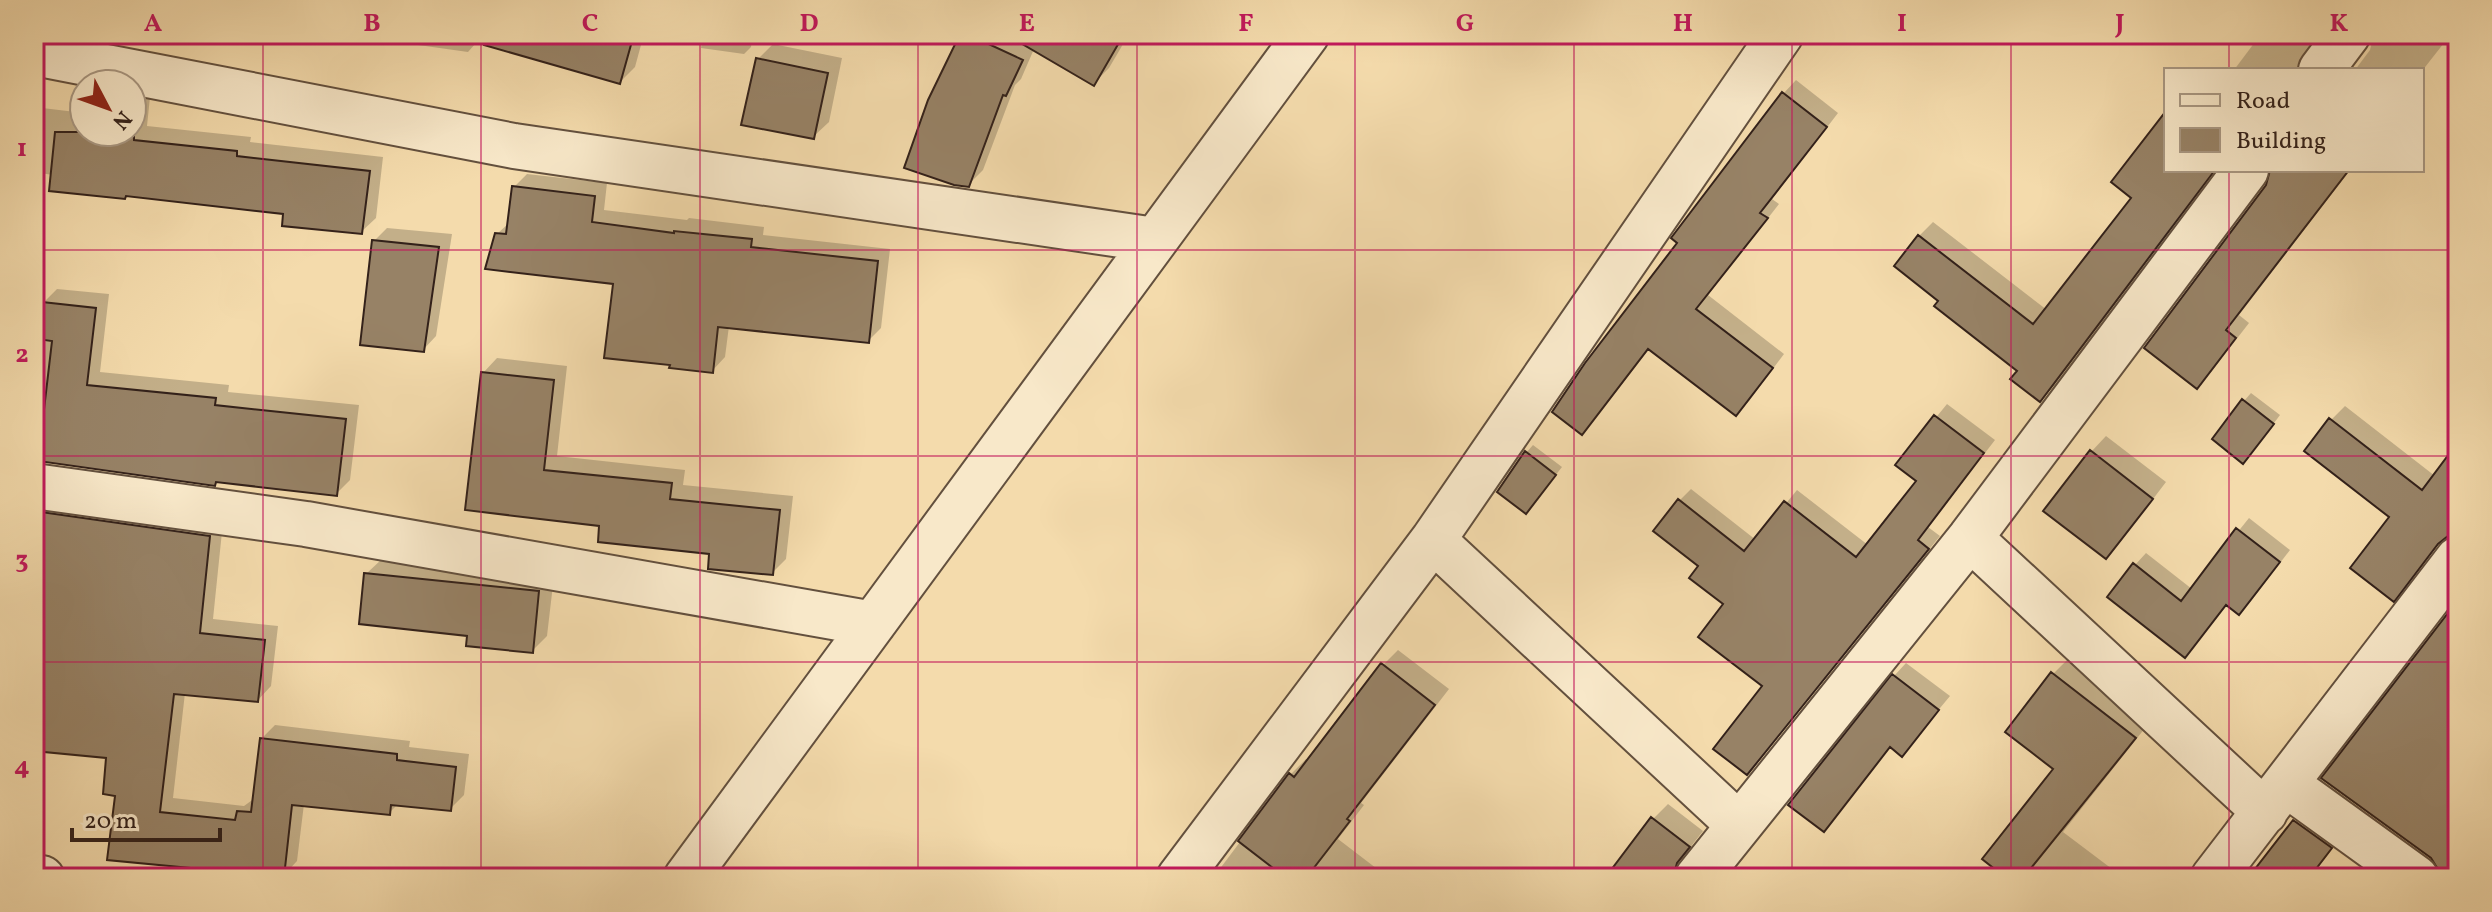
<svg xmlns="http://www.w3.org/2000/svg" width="2492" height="912" viewBox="0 0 2492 912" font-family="Vollkorn,serif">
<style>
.shadow{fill:#0003}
.building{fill:#978266;stroke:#33211a;stroke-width:2}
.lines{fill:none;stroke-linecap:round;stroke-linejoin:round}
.minor-casing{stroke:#63503e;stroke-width:48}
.minor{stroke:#f8e8c9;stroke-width:44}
.grid{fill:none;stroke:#c2185b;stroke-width:2;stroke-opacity:0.55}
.neatline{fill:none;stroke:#c2185b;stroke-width:3}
.grid-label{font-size:26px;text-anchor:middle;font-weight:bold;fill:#c2185b}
</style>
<rect width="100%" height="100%" fill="#f4dbac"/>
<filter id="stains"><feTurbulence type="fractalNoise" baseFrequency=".0025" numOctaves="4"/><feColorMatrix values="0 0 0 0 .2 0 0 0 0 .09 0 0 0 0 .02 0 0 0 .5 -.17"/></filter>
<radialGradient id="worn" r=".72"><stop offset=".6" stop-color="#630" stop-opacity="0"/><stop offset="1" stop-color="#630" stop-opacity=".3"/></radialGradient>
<path class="shadow" d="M382,34H484L468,52L411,44Z
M556,34H644L635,67L620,82Z
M703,34H753L751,47L744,54L701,48Z
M962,34H1129L1109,68L1094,83L1034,49L1021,79L1015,85L983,170L968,185Z
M2261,34H2318L2310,51L2315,70H2234Z
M2374,34H2451L2422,71L2355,70L2370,50Z
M773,44L842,58L829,122L813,137L758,59Z
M1796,80L1838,113L1772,199L1779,204L1708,295L1784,354L1749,401L1736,414L1650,348L1595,419L1582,432L1680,242L1783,94Z
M132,95L150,97L147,126L251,137L250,142L383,157L376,218L361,232L285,212L34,172V107L84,113V132H132Z
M2166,114V170H2216L2054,386L2040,400L2020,370L1941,301L1919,236L1933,222L2047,310L2134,197Z
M2272,170H2350L2239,315L2249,323L2211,372L2197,386Z
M527,174L607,183L604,210L687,220L689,218L764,227L763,235L890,249L881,328L868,341L729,326L725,357L712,371L615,282L497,234L510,222L514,187Z
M387,228L452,234L436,336L423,350L374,241Z
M57,289L109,294L100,372L229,385L228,392L359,405L350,480L336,494L218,481L215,484L34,460V374L43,303Z
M497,358L567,366L557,456L685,470L683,485L793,496L786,559L772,573L712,553L602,524L467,509L483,373Z
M2251,393L2280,415L2251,454L2244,401Z
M1947,404L1995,440L1928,527L1940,536L1747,773L1765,686L1726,604L1701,566L1679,501L1691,489L1756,540L1797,490L1868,545L1919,480L1898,464Z
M2345,406L2435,476L2458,445V519L2407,585L2393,599L2392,517L2331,420Z
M2106,436L2166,482L2121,541L2106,557L2091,452Z
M1533,445L1562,467L1533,504L1526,453Z
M34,493L223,522L213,619L278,626L271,686L258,700L185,693L173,798L244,806L255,798L261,739L275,725L410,741L409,747L469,754L464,795L450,809L398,804L389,813L304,804L297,861L284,875L117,794L109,757L34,749Z
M2249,518L2290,550L2251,601L2239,613L2228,604L2185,655L2135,565L2146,553L2192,589Z
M382,559L554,576L547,636L532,651L470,634L366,574Z
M1398,650L1449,689L1361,803L1364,805L1338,839L1389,878H1213L1291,774L1306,759L1308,761L1383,665Z
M2067,660L2149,723L2063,832L2124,878H2009L2055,768L2053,674Z
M1906,663L1950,696L1902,754L1891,746L1836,817L1823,830L1894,676Z
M1668,804L1703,831L1692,845L1687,857L1693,878H1614L1653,819Z
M2310,806L2345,832L2310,878H2251L2295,822Z
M1740,871L1749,878H1733Z"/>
<path class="building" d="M485,34H634L620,84L484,45Z
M960,34H967L1023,60L1006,96L1003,95L969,187L954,185L904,168L928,100Z
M1005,34H1124L1094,86Z
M756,58L828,73L814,139L741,125Z
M1782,92L1827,127L1760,213L1768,218L1696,309L1773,368L1736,416L1648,349L1582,435L1552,412L1585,363L1677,243L1671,238Z
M2166,111V170H2215L2040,402L2010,379L2017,371L1934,306L1938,301L1894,266L1918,235L2033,324L2131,198L2111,182Z
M55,132H134V140L237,151V156L370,171L362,234L282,226L283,214L126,196L125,199L49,191Z
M2270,170H2349L2226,330L2236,338L2197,389L2144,348L2266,185Z
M512,186L595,196L592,222L674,233V231L752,239L751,247L878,261L869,343L718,327L713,373L669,368L670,365L604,358L613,284L485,269L495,233L506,234Z
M372,240L439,247L424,352L360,345Z
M42,302L96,308L87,385L216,398L215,405L346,419L337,496L216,482L215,486L38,461L52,341L37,339Z
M481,372L554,380L544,470L672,483L670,499L780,510L773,575L708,569L709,554L598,542L599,526L465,510Z
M2242,399L2274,424L2243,464L2212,439Z
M1934,415L1984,453L1918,540L1929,549L1747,775L1713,749L1762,686L1698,637L1723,604L1689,578L1698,566L1653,531L1678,499L1744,551L1784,501L1856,557L1916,481L1895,465Z
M2329,418L2422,490L2458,442V535L2448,536L2438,544L2394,602L2350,568L2389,517L2304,451Z
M2090,450L2153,499L2106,559L2043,511Z
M1525,451L1556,475L1526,514L1497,492Z
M34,511L210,536L200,633L265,640L258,702L174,694L160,812L235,820L237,811L251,812L260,738L397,754V760L456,767L451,811L391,805L390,815L292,805L284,877L107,860L115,796L103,794L106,758L34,751Z
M2236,528L2280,562L2239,615L2226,605L2185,658L2107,597L2133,563L2181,601Z
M364,573L539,591L533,653L466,646L467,636L359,624Z
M2458,600V878H2449L2439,871L2431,858L2321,778Z
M1381,663L1435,705L1347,819L1350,821L1306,878H1286L1238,841L1289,773L1294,777Z
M2051,672L2136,738L2023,878H2006L1982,859L2053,769L2005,732Z
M1892,674L1939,710L1902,757L1890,747L1824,832L1788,805Z
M1651,817L1690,847L1677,863L1673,878H1605Z
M2293,820L2332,848L2309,878H2248Z"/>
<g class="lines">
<defs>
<path id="minor" d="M34,53L514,146L1155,240
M2321,70L2348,34
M34,486L306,524L873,624
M1970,538L2265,812
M1433,540L1739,825
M2286,784L2416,878
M34,877L42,878
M686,878L1307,34
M1179,878L1433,540L1781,34
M1697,878L1970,538L2246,170
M2213,878L2458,559"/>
</defs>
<use href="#minor" class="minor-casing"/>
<use href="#minor" class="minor"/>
</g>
<path class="grid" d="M263,34V878M481,34V878M700,34V878M918,34V878M1137,34V878M1355,34V878M1574,34V878M1792,34V878M2011,34V878M2229,34V70M2229,170V878M34,250H2458M34,456H2458M34,662H2458"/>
<rect width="2492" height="912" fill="none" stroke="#f4dbac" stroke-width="88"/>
<rect x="2164" y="68" width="260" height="104" fill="#f8e8c9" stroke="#a99883" stroke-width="2"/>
<rect x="2180" y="94" width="40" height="12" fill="#f8e8c9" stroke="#a99883" stroke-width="2"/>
<text x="2236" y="108" font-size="24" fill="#33211a">Road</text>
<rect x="2180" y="128" width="40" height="24" fill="#978266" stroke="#a99883" stroke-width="2"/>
<text x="2236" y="148" font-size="24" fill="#33211a">Building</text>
<g transform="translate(108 108) rotate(131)"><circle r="38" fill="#f8e8c9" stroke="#a99883" stroke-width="2"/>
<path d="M0-6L14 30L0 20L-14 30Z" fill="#8f2418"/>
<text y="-12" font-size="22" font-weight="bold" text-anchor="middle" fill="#33211a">N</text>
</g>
<path d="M72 828v12h148v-12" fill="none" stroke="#33211a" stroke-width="4"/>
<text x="84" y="828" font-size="24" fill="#33211a" stroke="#f8e8c9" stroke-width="6" paint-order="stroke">20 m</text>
<rect x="44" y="44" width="2404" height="824" class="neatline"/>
<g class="grid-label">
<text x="153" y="31">A</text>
<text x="372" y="31">B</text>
<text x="590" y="31">C</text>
<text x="809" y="31">D</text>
<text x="1027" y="31">E</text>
<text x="1246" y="31">F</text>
<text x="1465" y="31">G</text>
<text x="1683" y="31">H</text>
<text x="1902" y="31">I</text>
<text x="2120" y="31">J</text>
<text x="2339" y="31">K</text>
<text x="22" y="156">1</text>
<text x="22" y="362">2</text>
<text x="22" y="568">3</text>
<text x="22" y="774">4</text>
</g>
<rect width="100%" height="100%" filter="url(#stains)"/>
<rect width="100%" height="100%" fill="url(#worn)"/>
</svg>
